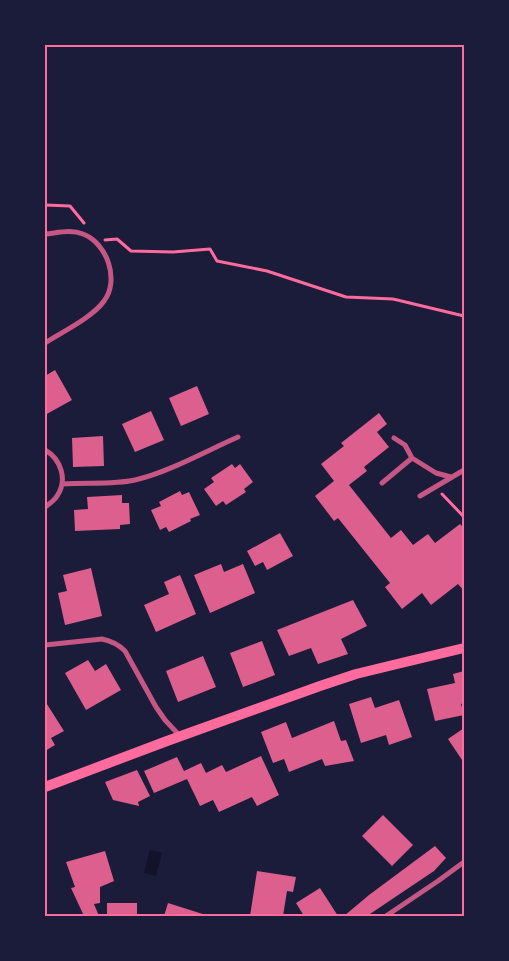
<svg xmlns="http://www.w3.org/2000/svg" width="509" height="961" viewBox="0 0 509 961" font-family="Literata,serif">
<style>
.water{fill:#12122b}
.building{fill:#dd5f8e}
.lines{fill:none;stroke-linecap:round;stroke-linejoin:round}
.path{stroke:#ff6b9d;stroke-width:3}
.minor{stroke:#c65784;stroke-width:5}
.secondary{stroke:#ff6b9d;stroke-width:10}
.neatline{fill:none;stroke:#ff6b9d;stroke-width:2}
</style>
<rect width="100%" height="100%" fill="#1b1b3a"/>
<path class="water" d="M150,850L162,853L156,876L144,873Z"/>
<path class="building" d="M55,370L72,400L45,415V376Z
M197,386L209,414L181,426L169,398Z
M151,411L164,440L135,452L122,424Z
M379,413L387,424L377,432L389,447L364,467L367,471L349,485L391,538L401,530L413,545L428,534L435,543L460,524L464,528V591L458,584L431,605L422,593L402,609L385,587L390,583L338,518L334,521L315,496L334,481L321,464L344,446L341,443Z
M103,436L104,466L73,467L72,438Z
M232,464L235,468L240,464L253,482L244,489L246,492L226,505L223,501L216,506L204,489L214,482L211,478Z
M180,491L182,495L189,492L200,515L190,519L191,521L169,532L166,527L160,530L151,510L161,506L159,502Z
M122,495V503H129L130,524L120,525V529L75,531L74,510L88,509L87,497Z
M280,533L293,556L267,570L263,562L255,566L247,551Z
M221,564L224,572L243,564L255,593L210,613L194,575Z
M91,568L102,616L65,625L58,593L67,591L63,575Z
M180,575L196,614L156,632L144,605L169,594L164,582Z
M353,600L367,626L341,639L348,654L318,664L311,648L289,656L277,630Z
M262,641L275,675L243,687L230,653Z
M203,656L216,687L178,702L166,671Z
M88,660L95,671L106,664L121,690L86,710L65,673Z
M464,671V703L461,704L464,715L435,721L427,689L455,683L453,674Z
M371,697L375,708L399,700L412,737L389,745L386,735L361,743L349,704Z
M45,701L64,731L51,738L55,745L45,751Z
M334,721L341,741L346,740L354,761L325,766L322,759L289,772L284,759L273,763L261,732L286,722L292,738Z
M464,728V763L448,739Z
M261,756L279,795L257,806L252,797L219,812L213,800L200,806L187,779L154,793L144,771L177,757L184,771L201,763L206,773L222,765L226,772Z
M137,770L150,796L138,802L139,806L113,800L105,782Z
M383,815L413,845L392,866L362,836Z
M435,846L446,858L434,871L367,916H344L369,895Z
M105,851L114,881L100,887V903L94,904L99,916H84L71,888L75,887L66,862Z
M257,871L296,877L293,892L287,891L283,916H250Z
M320,888L338,916H304L296,903Z
M107,903H137V916H107Z
M168,903L209,916H164Z"/>
<g class="lines">
<path class="path" d="M45,205L70,206L84,223
M105,240L117,239L131,251L173,252L210,249L217,261L267,271L346,297L393,299L464,316
M442,494L464,517"/>
<path class="minor" d="M45,234C57,233 71,229 83,234C107,243 120,280 104,301C93,317 62,332 45,343
M394,438L405,445L412,458
M45,450C61,459 68,480 57,496C54,501 49,504 45,507
M382,483L412,458L436,473L451,477
M63,484C87,482 112,485 135,480C169,472 206,451 238,437
M420,496L464,470
M45,645L102,639C112,641 118,644 125,651L156,707L165,720L180,736
M386,916L438,881L464,862"/>
<path class="secondary" d="M45,787L167,741L320,686L356,674L393,665L464,648"/>
</g>
<rect width="509" height="961" fill="none" stroke="#1b1b3a" stroke-width="92"/>
<rect x="46" y="46" width="417" height="869" class="neatline"/>
</svg>
